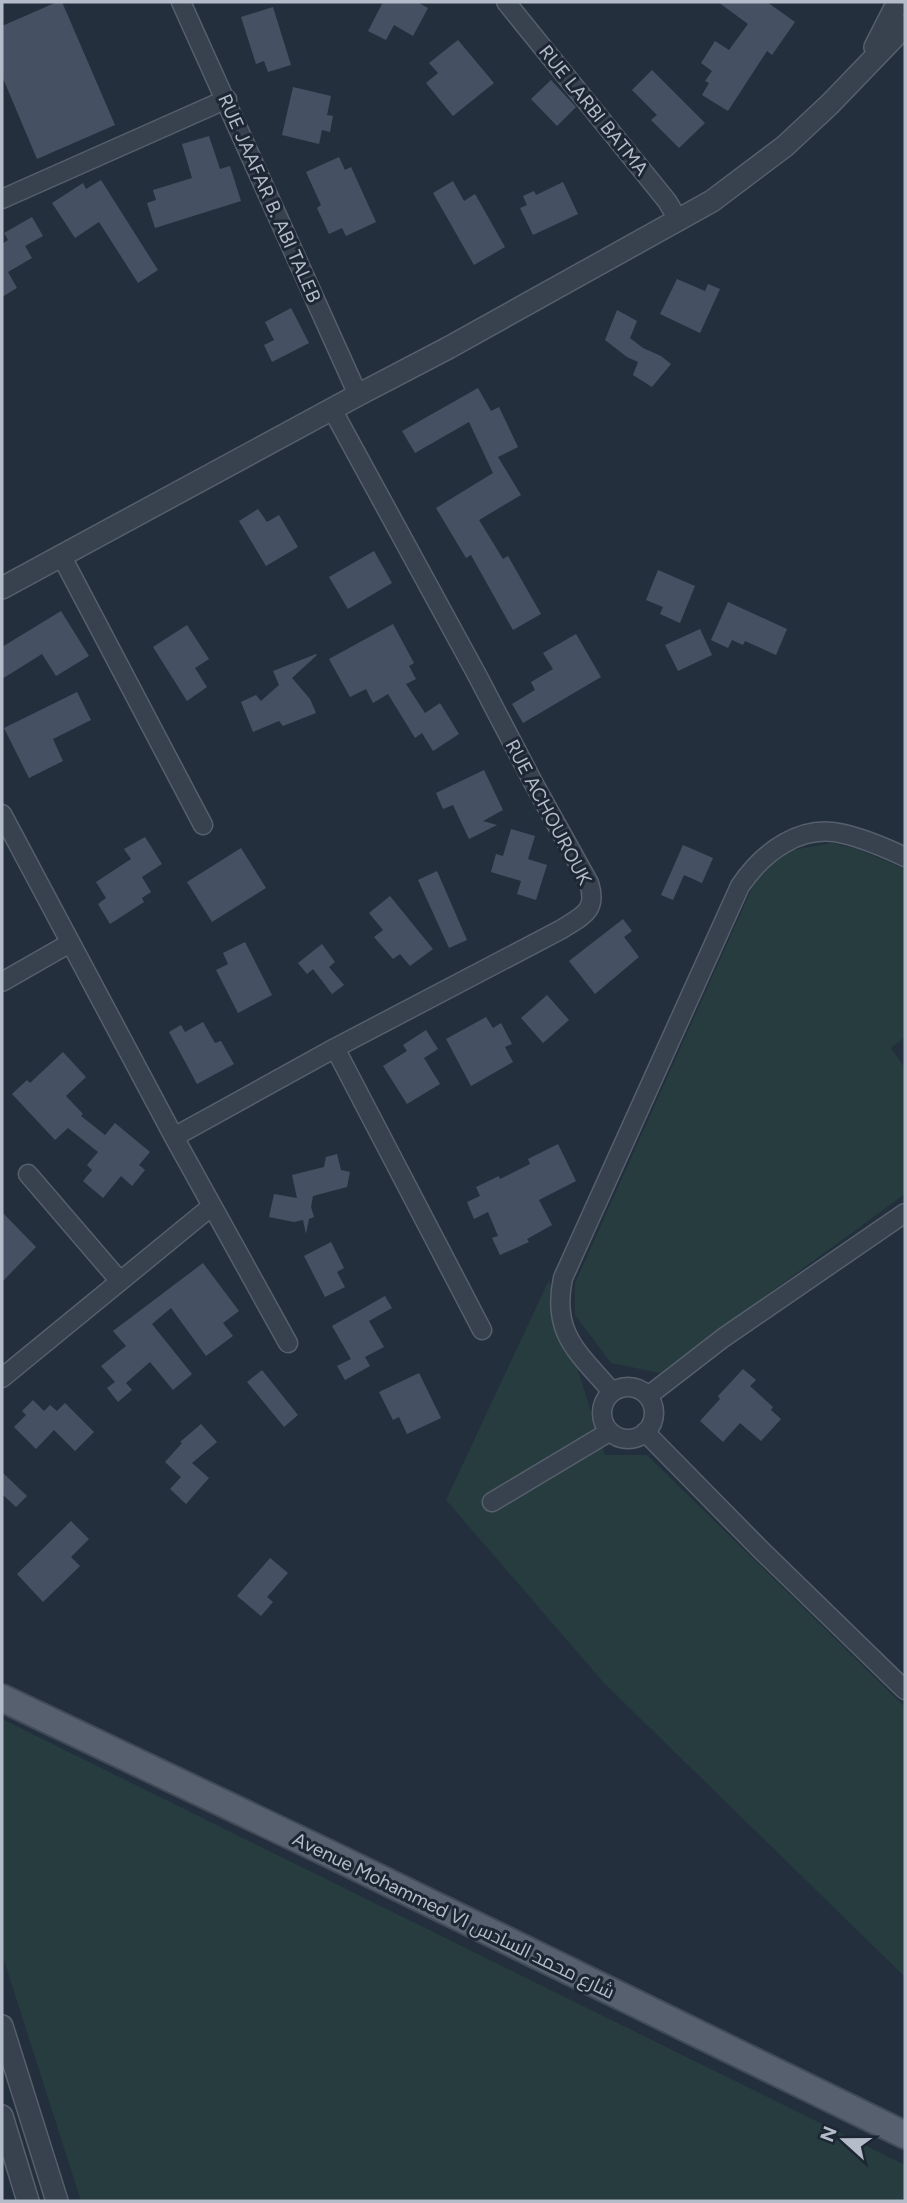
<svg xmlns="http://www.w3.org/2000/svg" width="907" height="2203" viewBox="0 0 907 2203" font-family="Figtree,Cairo,sans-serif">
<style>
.green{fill:#263c3f}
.building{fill:#455162}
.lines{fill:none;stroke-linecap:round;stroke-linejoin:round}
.minor-casing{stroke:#565f6c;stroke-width:21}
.tertiary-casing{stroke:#565f6c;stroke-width:24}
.primary-casing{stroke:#414a57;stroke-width:30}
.minor{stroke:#38414e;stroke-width:18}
.tertiary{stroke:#38414e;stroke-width:21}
.primary{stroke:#56606e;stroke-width:26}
.labels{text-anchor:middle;stroke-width:6;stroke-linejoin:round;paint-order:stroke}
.street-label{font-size:19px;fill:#b4bcc9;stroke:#1d2633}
</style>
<rect width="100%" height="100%" fill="#242f3e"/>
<path class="green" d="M832,843L857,849L905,869V1037L891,1048L905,1068V1194L660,1373L611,1363L575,1315V1283L761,868L787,851Z
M549,1280L605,1455H647L905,1707V1977L604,1683L446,1500Z
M2,1719L905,2165V2201H81L2,1954Z"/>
<path class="building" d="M57,2H62L115,125L37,159L2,76V26Z
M383,2H417L428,8L413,36L394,25L386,40L368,31Z
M718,2H767L795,22L772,55L767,51L728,111L702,95L709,83L705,81L712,71L701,63L715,41L729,50L748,24Z
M273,7L291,65L268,72L264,61L256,64L241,17Z
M458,40L494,83L453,116L426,83L438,73L429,63Z
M652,70L705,123L679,148L651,120L657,115L632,90Z
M551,80L576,107L557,126L531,99Z
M293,87L331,96L327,115L333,116L330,132L322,130L319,144L282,135Z
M209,136L220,169L230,166L241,201L155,228L147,203L156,200L153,190L192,178L182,144Z
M339,157L345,170L351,167L376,222L346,236L342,228L329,234L317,208L321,205L306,172Z
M101,180L158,270L138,283L99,222L75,238L52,203L83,183L86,189Z
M453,181L464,201L475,194L505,247L474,265L433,193Z
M563,182L578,214L533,235L520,208L527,205L523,196L534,191L536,195Z
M32,217L43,236L25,246L32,258L8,272L17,288L2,297V244L8,240L4,233Z
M677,279L705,291L708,284L720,289L700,333L660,314Z
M291,308L309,343L272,362L264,345L274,340L265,322Z
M617,310L637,321L630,338L643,348L661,356L671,364L652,387L633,375L638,362L627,357L605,340Z
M478,388L491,411L499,407L518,447L498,457L521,495L479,520L503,559L508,556L541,614L513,630L471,555L466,558L436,508L493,473L469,422L415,453L402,431Z
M258,509L267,522L279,515L298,547L266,566L239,521Z
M374,551L392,583L348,609L329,577Z
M658,570L695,586L680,623L660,614L663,607L646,600Z
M728,602L787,629L776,655L745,641L743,645L732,640L728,648L711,640Z
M61,611L89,656L56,676L42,654L2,679V647Z
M393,624L414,663L409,666L416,679L406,684L425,713L440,703L459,734L433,751L422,733L415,738L388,694L373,703L366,689L350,697L329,659Z
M187,625L209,659L195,668L207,687L187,701L153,647Z
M700,629L712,655L678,671L665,645Z
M576,634L601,677L523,723L512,704L535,690L531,682L553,669L543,653Z
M316,654L317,655L292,678L310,699L316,713L283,726L279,721L253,732L241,702L256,695L261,701L279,685L273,671Z
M77,692L91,720L53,739L63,761L29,778L4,728Z
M484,770L503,810L483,821L497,825L469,839L453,805L443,809L436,793Z
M511,829L535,836L528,859L547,865L536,900L517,894L521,881L491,872L496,854L503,856Z
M145,837L162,864L142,877L151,892L142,898L144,902L110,924L98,904L106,898L96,882L131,859L124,849Z
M683,845L713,858L702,883L684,875L673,900L661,895Z
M241,848L266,888L212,922L187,882Z
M437,871L467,940L449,948L418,880Z
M390,896L433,949L410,966L400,954L393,959L374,937L383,930L369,913Z
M623,919L632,931L624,937L639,957L595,994L569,961Z
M245,942L272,995L238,1013L216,970L228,964L223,953Z
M322,944L335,962L329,967L344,985L332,994L313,969L307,974L298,963Z
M547,995L569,1020L543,1043L521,1018Z
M486,1017L493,1028L501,1023L512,1044L505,1047L513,1062L471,1086L446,1039Z
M203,1022L215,1043L221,1041L234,1064L197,1084L169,1032L181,1025L185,1032Z
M426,1030L438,1049L424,1058L440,1084L407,1104L383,1066L407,1051L403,1045Z
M63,1052L86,1077L66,1096L83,1114L81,1116L105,1135L115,1123L150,1152L139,1165L145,1170L132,1186L121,1176L103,1198L83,1181L92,1170L87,1165L98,1152L68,1128L55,1140L12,1094L27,1080L30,1083Z
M558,1144L576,1181L539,1200L552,1225L527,1239L529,1242L500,1255L492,1238L498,1236L488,1212L474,1219L467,1202L480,1196L476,1187L499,1176L500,1179L530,1164L528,1159Z
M337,1154L341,1170L350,1172L347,1187L313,1196L311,1207L314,1217L309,1219L306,1234L303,1220L294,1222L269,1217L274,1194L297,1198L292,1175L324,1167L326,1157Z
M2,1212L36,1247L2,1282Z
M331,1242L344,1268L337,1272L345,1287L325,1297L304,1256Z
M203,1263L239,1311L223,1323L233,1336L206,1356L171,1308L152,1324L192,1374L173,1390L150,1362L126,1383L132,1390L118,1402L107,1388L115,1382L101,1366L126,1346L113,1331Z
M385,1296L392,1308L369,1321L384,1347L365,1357L370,1366L345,1380L337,1366L351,1359L332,1326Z
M743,1369L756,1380L750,1386L773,1407L771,1410L781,1419L761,1441L740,1423L723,1442L700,1421L720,1399L718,1396Z
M262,1370L298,1415L284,1427L247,1382Z
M419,1373L441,1418L407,1434L399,1417L393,1420L379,1392Z
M33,1400L44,1411L50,1405L57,1411L65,1403L94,1432L75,1451L54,1430L36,1449L14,1427L26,1415L22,1411Z
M201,1424L217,1442L192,1463L209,1478L186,1504L170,1489L181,1477L165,1462L182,1443L180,1442Z
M2,1472L27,1496L16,1507L2,1494Z
M71,1521L89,1539L71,1557L80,1566L43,1602L17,1574Z
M270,1558L288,1573L267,1597L273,1602L261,1616L237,1596Z"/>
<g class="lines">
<defs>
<path id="minor" d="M181,2L358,395
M506,2L667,201L679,221
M2,199L227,99
M62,557L203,825
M2,814L174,1137L288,1343
M2,982L70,943
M335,1048L482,1330
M174,1137L335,1048L562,929C582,916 598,911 589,883L534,784L476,673L332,409
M28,1174L119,1280
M2,1378L212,1206
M602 1413a26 26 0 1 1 52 0a26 26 0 1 1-52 0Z
M612,1392C579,1353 551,1334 563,1278L740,886C763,852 801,823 844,834C865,839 886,848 905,857
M648,1396L723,1338L905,1213
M645,1432L760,1549L905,1690
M492,1502L609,1432"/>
<path id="tertiary" d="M875,47L898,2
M2,588L358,395L448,348L712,201L785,146L830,104L905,26
M2,2026L57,2201
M2,2116L28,2201"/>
<path id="primary" d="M2,1698L338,1858L905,2135"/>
</defs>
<use href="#minor" class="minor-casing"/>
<use href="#tertiary" class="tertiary-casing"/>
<use href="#primary" class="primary-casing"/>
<use href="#minor" class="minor"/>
<use href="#tertiary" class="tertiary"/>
<use href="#primary" class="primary"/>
</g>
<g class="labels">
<g class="street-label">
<text transform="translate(594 110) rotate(51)" y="7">RUE LARBI BATMA</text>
<text transform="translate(270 198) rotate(66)" y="7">RUE JAAFAR B. ABI TALEB</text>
<text transform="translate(549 812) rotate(62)" y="7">RUE ACHOUROUK</text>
<text transform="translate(454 1915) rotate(26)" y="7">Avenue Mohammed VI شارع محمد السادس</text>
</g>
</g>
<rect width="907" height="2203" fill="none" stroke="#b4bcc9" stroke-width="7"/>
<g transform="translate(844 2140) rotate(291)" stroke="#1d2633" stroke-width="5" paint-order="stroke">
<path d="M0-5L12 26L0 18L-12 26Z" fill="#b4bcc9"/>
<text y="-10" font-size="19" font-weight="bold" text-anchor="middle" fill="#b4bcc9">N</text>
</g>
</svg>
